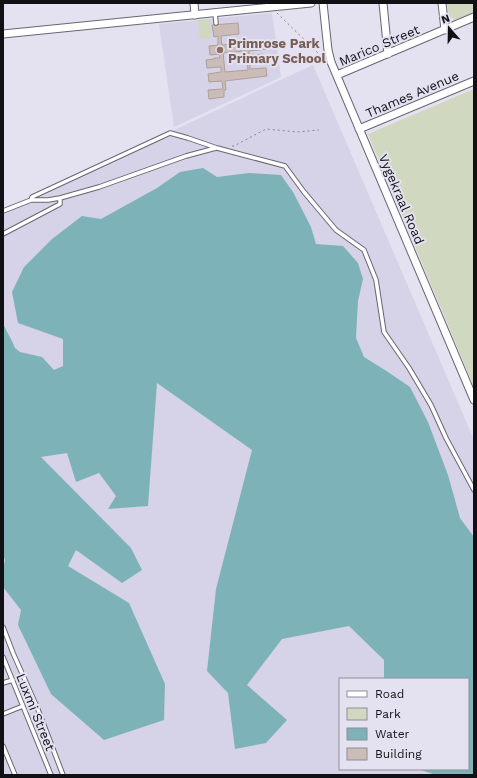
<svg xmlns="http://www.w3.org/2000/svg" width="477" height="778" viewBox="0 0 477 778" font-family="'Work Sans',sans-serif">
<style>
.built{fill:#d6d2e7;fill-rule:evenodd}
.green{fill:#d0d8bf}
.water{fill:#7db3b8}
.building{fill:#ccbcb7;stroke:#af9f9a;fill-rule:evenodd}
.lines{fill:none;stroke-linecap:round;stroke-linejoin:round}
.lane-casing{stroke:#696673;stroke-width:5.5}
.street-casing{stroke:#696673;stroke-width:9}
.path{stroke:#888691;stroke-width:1;stroke-dasharray:2 3;stroke-linecap:butt}
.lane{stroke:#fff;stroke-width:3.5}
.street{stroke:#fff;stroke-width:7}
.education-dot{fill:#8d6e63;stroke:#e4e1f0;stroke-width:1.5}
.labels{text-anchor:middle;stroke-width:4;stroke-linejoin:round;paint-order:stroke}
.education-label{font-size:13px;font-weight:bold;fill:#785e54;stroke:#e4e1f0;text-anchor:start}
.street-label{font-size:13px;fill:#111015;stroke:#e4e1f0}
</style>
<rect width="100%" height="100%" fill="#e4e1f0"/>
<path class="built" d="M272,13L281,77L174,127L159,24Z
M313,65L474,440V775H3V210ZM340,679H468V769H340Z"/>
<path class="green" d="M447,3H474V12L455,20L449,16Z
M210,19L211,38L200,39L198,20Z
M474,89V387L368,134Z"/>
<path class="water" d="M203,168L217,177L249,173L281,175L293,192L311,227L316,244L343,246L358,263L363,279L358,301L356,338L364,357L388,372L410,387L428,422L448,475L460,518L474,537V775H436L418,769H468V679H384V660L349,626L282,639L247,685L287,720L266,743L235,749L228,693L207,671L216,589L252,450L157,383L148,506L108,509L116,496L99,473L76,482L67,453L41,457L131,548L142,570L122,583L76,550L68,566L129,603L165,684L164,720L104,740L51,694L18,625L21,610L3,587V569L5,560L3,555V324L12,341L15,348L20,352L42,357L54,370L63,366V339L18,323L12,292L24,267L52,239L82,216L101,219L157,188L180,172Z"/>
<path class="building" d="M238,23L239,34L221,36L222,45L267,40L268,49L249,51V55L254,54L255,55L263,54L264,62L255,63V64H250V69L266,68L267,76L225,81L226,90H224V97L209,99L208,90L223,89L222,81L209,82L208,74L221,72V67L207,68L206,60L214,59V58H220L219,54L210,55L209,46L218,45V36L214,37L212,25ZM246,51L248,70L225,72L223,53Z"/>
<g class="lines">
<defs>
<path id="lane" d="M215,12L216,23
M31,200L32,197L170,133L188,138L217,148L285,166L304,192L336,230L364,250L376,280L384,332L409,368L431,405L446,438L474,490
M3,211L31,200H48L60,198
M3,234L60,204V198L99,187L186,156L216,148
M3,627L13,653L37,707L63,775
M3,657L51,775
M3,683L13,680
M3,714L23,706
M3,746L15,775"/>
<path id="street" d="M194,3L195,15
M323,3L328,50L331,62L474,400
M383,3L388,54
M442,3L445,30
M3,34L311,3
M337,75L474,17
M359,129L474,81"/>
</defs>
<use href="#lane" class="lane-casing"/>
<use href="#street" class="street-casing"/>
<path class="path" d="M277,13L320,55H323
M232,146H234L266,129L297,132L319,130"/>
<use href="#lane" class="lane"/>
<use href="#street" class="street"/>
</g>
<circle class="education-dot" cx="220" cy="50" r="4"/>
<g class="labels">
<g class="education-label">
<text x="228" y="48">Primrose Park<tspan x="228" dy="15">Primary School</tspan></text>
</g>
<g class="street-label">
<text transform="translate(379 45) rotate(-23)" y="5">Marico Street</text>
<text transform="translate(412 94) rotate(-23)" y="5">Thames Avenue</text>
<text transform="translate(402 199) rotate(67)" y="5">Vygekraal Road</text>
<text transform="translate(36 712) rotate(68)" y="5">Luxmi Street</text>
</g>
</g>
<rect width="477" height="778" fill="none" stroke="#111015" stroke-width="8"/>
<rect x="339" y="678" width="130" height="92" fill="#e4e1f0" stroke="#908d98"/>
<rect x="347" y="691" width="20" height="6" fill="#ffffff" stroke="#908d98"/>
<text x="375" y="698" font-size="12" fill="#111015">Road</text>
<rect x="347" y="708" width="20" height="12" fill="#d0d8bf" stroke="#908d98"/>
<text x="375" y="718" font-size="12" fill="#111015">Park</text>
<rect x="347" y="728" width="20" height="12" fill="#7db3b8" stroke="#908d98"/>
<text x="375" y="738" font-size="12" fill="#111015">Water</text>
<rect x="347" y="748" width="20" height="12" fill="#ccbcb7" stroke="#908d98"/>
<text x="375" y="758" font-size="12" fill="#111015">Building</text>
<g transform="translate(449 28) rotate(340)" stroke="#e4e1f0" stroke-width="3" paint-order="stroke">
<path d="M0-3L7 15L0 10L-7 15Z" fill="#111015"/>
<text y="-6" font-size="11" font-weight="bold" text-anchor="middle" fill="#111015">N</text>
</g>
</svg>
